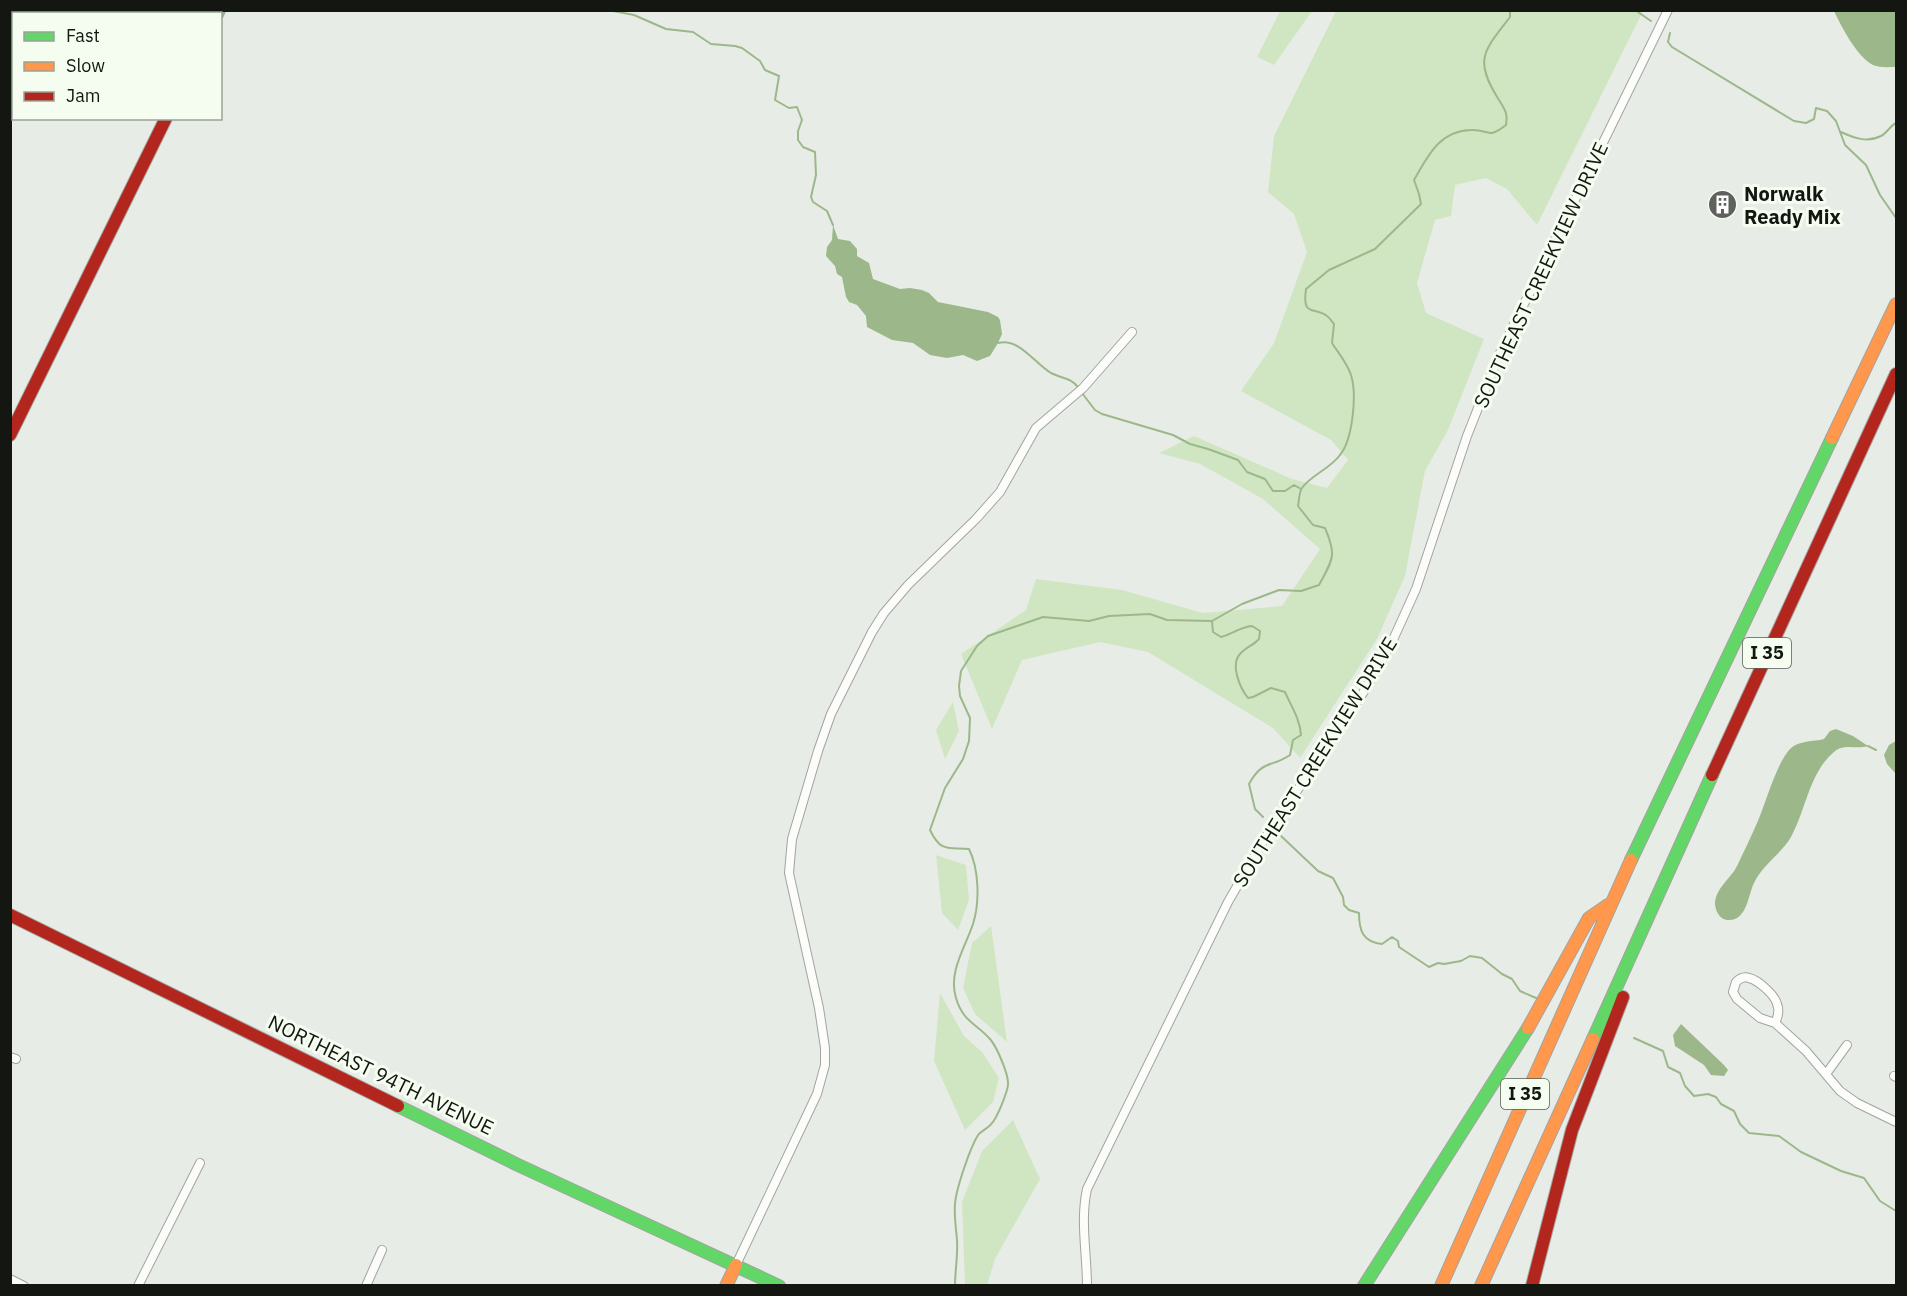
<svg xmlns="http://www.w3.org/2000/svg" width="1907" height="1296" viewBox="0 0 1907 1296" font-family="'IBM Plex Sans',sans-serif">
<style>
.green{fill:#d0e6c3}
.water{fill:#9cb88a}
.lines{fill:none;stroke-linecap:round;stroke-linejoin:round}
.stream{stroke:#9cb88a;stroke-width:2}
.street-casing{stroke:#a2a4a0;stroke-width:10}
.fast-casing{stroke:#a2a4a0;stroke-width:14}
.slow-casing{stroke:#a2a4a0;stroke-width:14}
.jam-casing{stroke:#a2a4a0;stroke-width:14}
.street{stroke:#fcfcfb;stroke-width:8}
.fast{stroke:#63d668;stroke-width:12}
.slow{stroke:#ff974d;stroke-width:12}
.jam{stroke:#b3261e;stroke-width:12}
.labels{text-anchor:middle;stroke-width:6;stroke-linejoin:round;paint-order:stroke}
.shield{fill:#f5fdf0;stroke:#575b54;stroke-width:1.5}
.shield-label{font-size:18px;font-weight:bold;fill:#131611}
.poi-label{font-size:20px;font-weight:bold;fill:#131611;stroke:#f5fdf0;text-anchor:start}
.street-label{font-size:20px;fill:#131611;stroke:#f5fdf0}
</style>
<rect width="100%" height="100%" fill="#e8ece6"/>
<path class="green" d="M1280,11H1312L1274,65L1257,57Z
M1336,11H1643L1537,225L1507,189L1486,178L1455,185L1451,216L1435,220L1417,283L1426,313L1484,339L1448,430L1425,471L1405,576L1377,639L1300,758L1273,728L1148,652L1100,642L1022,660L992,729L961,654L1026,610L1036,579L1122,590L1203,613L1282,606L1320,549L1263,499L1200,464L1159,453L1194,436L1292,479L1327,488L1348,460L1331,440L1241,391L1274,343L1307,252L1294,214L1268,192L1274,136Z
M953,702L959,731L945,759L936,730Z
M936,855L966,865L969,900L958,930L942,913Z
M991,926L1007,1042L975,1014L963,988L972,943Z
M940,993L964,1036L982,1052L999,1078L993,1102L965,1130L934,1061Z
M1013,1120L1040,1179L995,1259L987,1285H965L962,1202L982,1151Z"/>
<path class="water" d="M1834,11H1896V67C1889,67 1880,68 1873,65C1857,57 1841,26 1834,11Z
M833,225L838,239L850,241L857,249V256L869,263L873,279L900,289L910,288L922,290L929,293L938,302L988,312L998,317L1000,320L1002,334L998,343L990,356L977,361L963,355L947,358L930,355L913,343L892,340L867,327L866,316L857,305L849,302L846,297L842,277L837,274L835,266L826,256L827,247L832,240Z
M1836,729L1853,736L1868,746C1856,750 1844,743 1834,752C1809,773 1806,810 1791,837C1781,854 1763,864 1754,883C1748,895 1747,922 1727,920C1719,919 1715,910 1715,903C1716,887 1732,878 1738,864C1744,851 1751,837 1757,823C1766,803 1776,764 1790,749C1799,740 1813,742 1824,739L1830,731Z
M1896,741V774L1887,764L1884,755L1889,745Z
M1681,1024L1724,1065L1728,1070L1724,1076L1711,1075L1704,1065L1675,1046L1673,1035Z"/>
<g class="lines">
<path class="stream" d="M608,10L634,15L666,29L693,32L711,44L735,46L742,48L760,61L765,70L779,76L775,100L789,108L797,107L802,120L798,131V140L803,147L815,152L816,175L811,197L813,202L827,211L833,225
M1635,10L1651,21
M1670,33L1668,42L1672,47L1794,121L1806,123L1814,119L1816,108L1827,111L1836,121L1845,145L1866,165L1880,195L1896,218
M1841,132C1854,138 1867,143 1881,136C1887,133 1890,126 1896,123
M998,343C1019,337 1035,364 1051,373C1063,379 1070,377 1079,388
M1082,393L1095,410L1102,414L1173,435L1190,444L1208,449L1238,460L1247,472L1265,479L1273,491H1285L1294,485L1301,489
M1212,621L1213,632L1221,637C1233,634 1240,627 1252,626L1260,631L1259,639C1254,645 1246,647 1240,654C1230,665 1240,688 1248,698L1253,697L1271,688L1285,692C1291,706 1300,719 1301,735L1293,740L1290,755C1271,768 1263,759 1249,784L1255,809L1263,817
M1868,746L1876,750
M1280,835L1318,871L1333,878L1343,897L1344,905L1349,910L1359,913C1359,931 1363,942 1382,944L1392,937L1398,941L1399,947L1429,967L1438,963L1444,964L1461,961L1470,956L1482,958L1502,974L1512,979L1520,991L1536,998
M1634,1038L1663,1051L1668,1067L1680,1073L1685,1086L1694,1096L1708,1094L1716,1097L1721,1104L1734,1111L1740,1124L1749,1133L1779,1136L1801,1152L1841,1171L1864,1178L1880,1201L1896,1211
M955,1286C955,1271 958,1255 957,1240C956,1228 954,1216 955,1204C956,1189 970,1148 978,1135C982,1130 989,1128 992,1123C997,1118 1007,1093 1008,1085C1009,1075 997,1047 990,1039C976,1023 963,1022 956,998C948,972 965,948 973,924C980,902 979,869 969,849C948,847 941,853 930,830L945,788L963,759L969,741L970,718L960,696L959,686L961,671L977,646L988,636L1043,617L1089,621L1109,616L1150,614L1167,620L1212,621L1242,604L1279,590L1301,591L1319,585C1333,559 1337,556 1325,528L1313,525L1298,506C1299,501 1299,492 1302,488C1311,475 1330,469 1340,455C1353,439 1357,394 1351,375C1347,363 1339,354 1332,343L1334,324C1332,322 1330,318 1327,316C1314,306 1302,318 1306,289L1329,270L1375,249L1421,204L1419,194L1414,180C1428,156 1439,131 1471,130C1489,129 1487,140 1506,125C1508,113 1505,110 1499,100C1473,59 1484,51 1510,17V10"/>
<defs>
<path id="street" d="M1775,1023C1778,1017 1780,1011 1777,1004C1775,995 1758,980 1749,978C1744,976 1740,978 1736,982L1733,992L1737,999L1760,1018L1775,1023L1806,1051L1840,1091L1857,1103L1896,1122
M10,1057L16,1059
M1826,1074L1847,1045
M1894,1076L1896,1077
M736,1265L817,1094L825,1065V1048L819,1008L789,873L792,839L818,751L831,714L872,632L884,613L908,585L976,519L1000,492L1036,428L1083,388L1132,332
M10,1279L24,1286
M138,1286L200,1163
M366,1286L382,1250
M1087,1286C1087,1253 1080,1221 1087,1189L1228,902L1265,838L1363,693L1392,642L1416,589L1467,436L1499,355L1668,10"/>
<path id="fast" d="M217,14L219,10
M1631,860L1832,438
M1593,1039L1712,775
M398,1106L518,1165L779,1286
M1364,1286L1528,1028"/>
<path id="slow" d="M1832,438L1896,304
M1528,1028L1589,918L1608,905
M726,1286L736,1265
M1441,1286L1631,860
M1481,1286L1593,1039"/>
<path id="jam" d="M10,435L166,118
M1712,775L1896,374
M10,915L398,1106
M1532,1286L1572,1130L1623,997"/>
</defs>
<use href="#street" class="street-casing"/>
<use href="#fast" class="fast-casing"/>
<use href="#slow" class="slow-casing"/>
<use href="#jam" class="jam-casing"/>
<use href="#street" class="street"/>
<use href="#fast" class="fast"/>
<use href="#slow" class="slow"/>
<use href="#jam" class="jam"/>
</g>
<defs>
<symbol id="building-disc" viewBox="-11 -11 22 22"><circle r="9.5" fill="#5e615c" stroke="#f5fdf0"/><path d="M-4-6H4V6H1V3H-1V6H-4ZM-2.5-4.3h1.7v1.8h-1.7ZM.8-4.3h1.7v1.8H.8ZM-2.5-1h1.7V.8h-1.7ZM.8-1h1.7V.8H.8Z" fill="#fff"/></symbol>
</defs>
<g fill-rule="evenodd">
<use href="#building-disc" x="1706" y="188" width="33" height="33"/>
</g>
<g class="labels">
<g class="shield">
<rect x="1743" y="638" width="48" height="30" rx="4.5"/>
<rect x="1501" y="1079" width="48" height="30" rx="4.5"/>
</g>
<g class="shield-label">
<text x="1767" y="659">I 35</text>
<text x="1525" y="1100">I 35</text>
</g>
<g class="poi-label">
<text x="1744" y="201">Norwalk<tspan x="1744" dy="23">Ready Mix</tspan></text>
</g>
<g class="street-label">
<text transform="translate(1541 275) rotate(-65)" y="7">SOUTHEAST CREEKVIEW DRIVE</text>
<text transform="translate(1315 762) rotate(-58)" y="7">SOUTHEAST CREEKVIEW DRIVE</text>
<text transform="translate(381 1075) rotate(26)" y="7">NORTHEAST 94TH AVENUE</text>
</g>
</g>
<rect width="1907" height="1296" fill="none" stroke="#131611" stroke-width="24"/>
<rect x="12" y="12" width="210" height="108" fill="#f5fdf0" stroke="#9ba197" stroke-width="1.5"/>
<rect x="24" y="32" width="30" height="9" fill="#63d668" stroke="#9ba197" stroke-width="1.5"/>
<text x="66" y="42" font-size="18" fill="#131611">Fast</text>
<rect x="24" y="62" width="30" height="9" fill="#ff974d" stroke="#9ba197" stroke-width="1.5"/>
<text x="66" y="72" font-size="18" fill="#131611">Slow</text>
<rect x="24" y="92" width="30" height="9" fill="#b3261e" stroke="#9ba197" stroke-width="1.5"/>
<text x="66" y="102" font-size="18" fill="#131611">Jam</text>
</svg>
